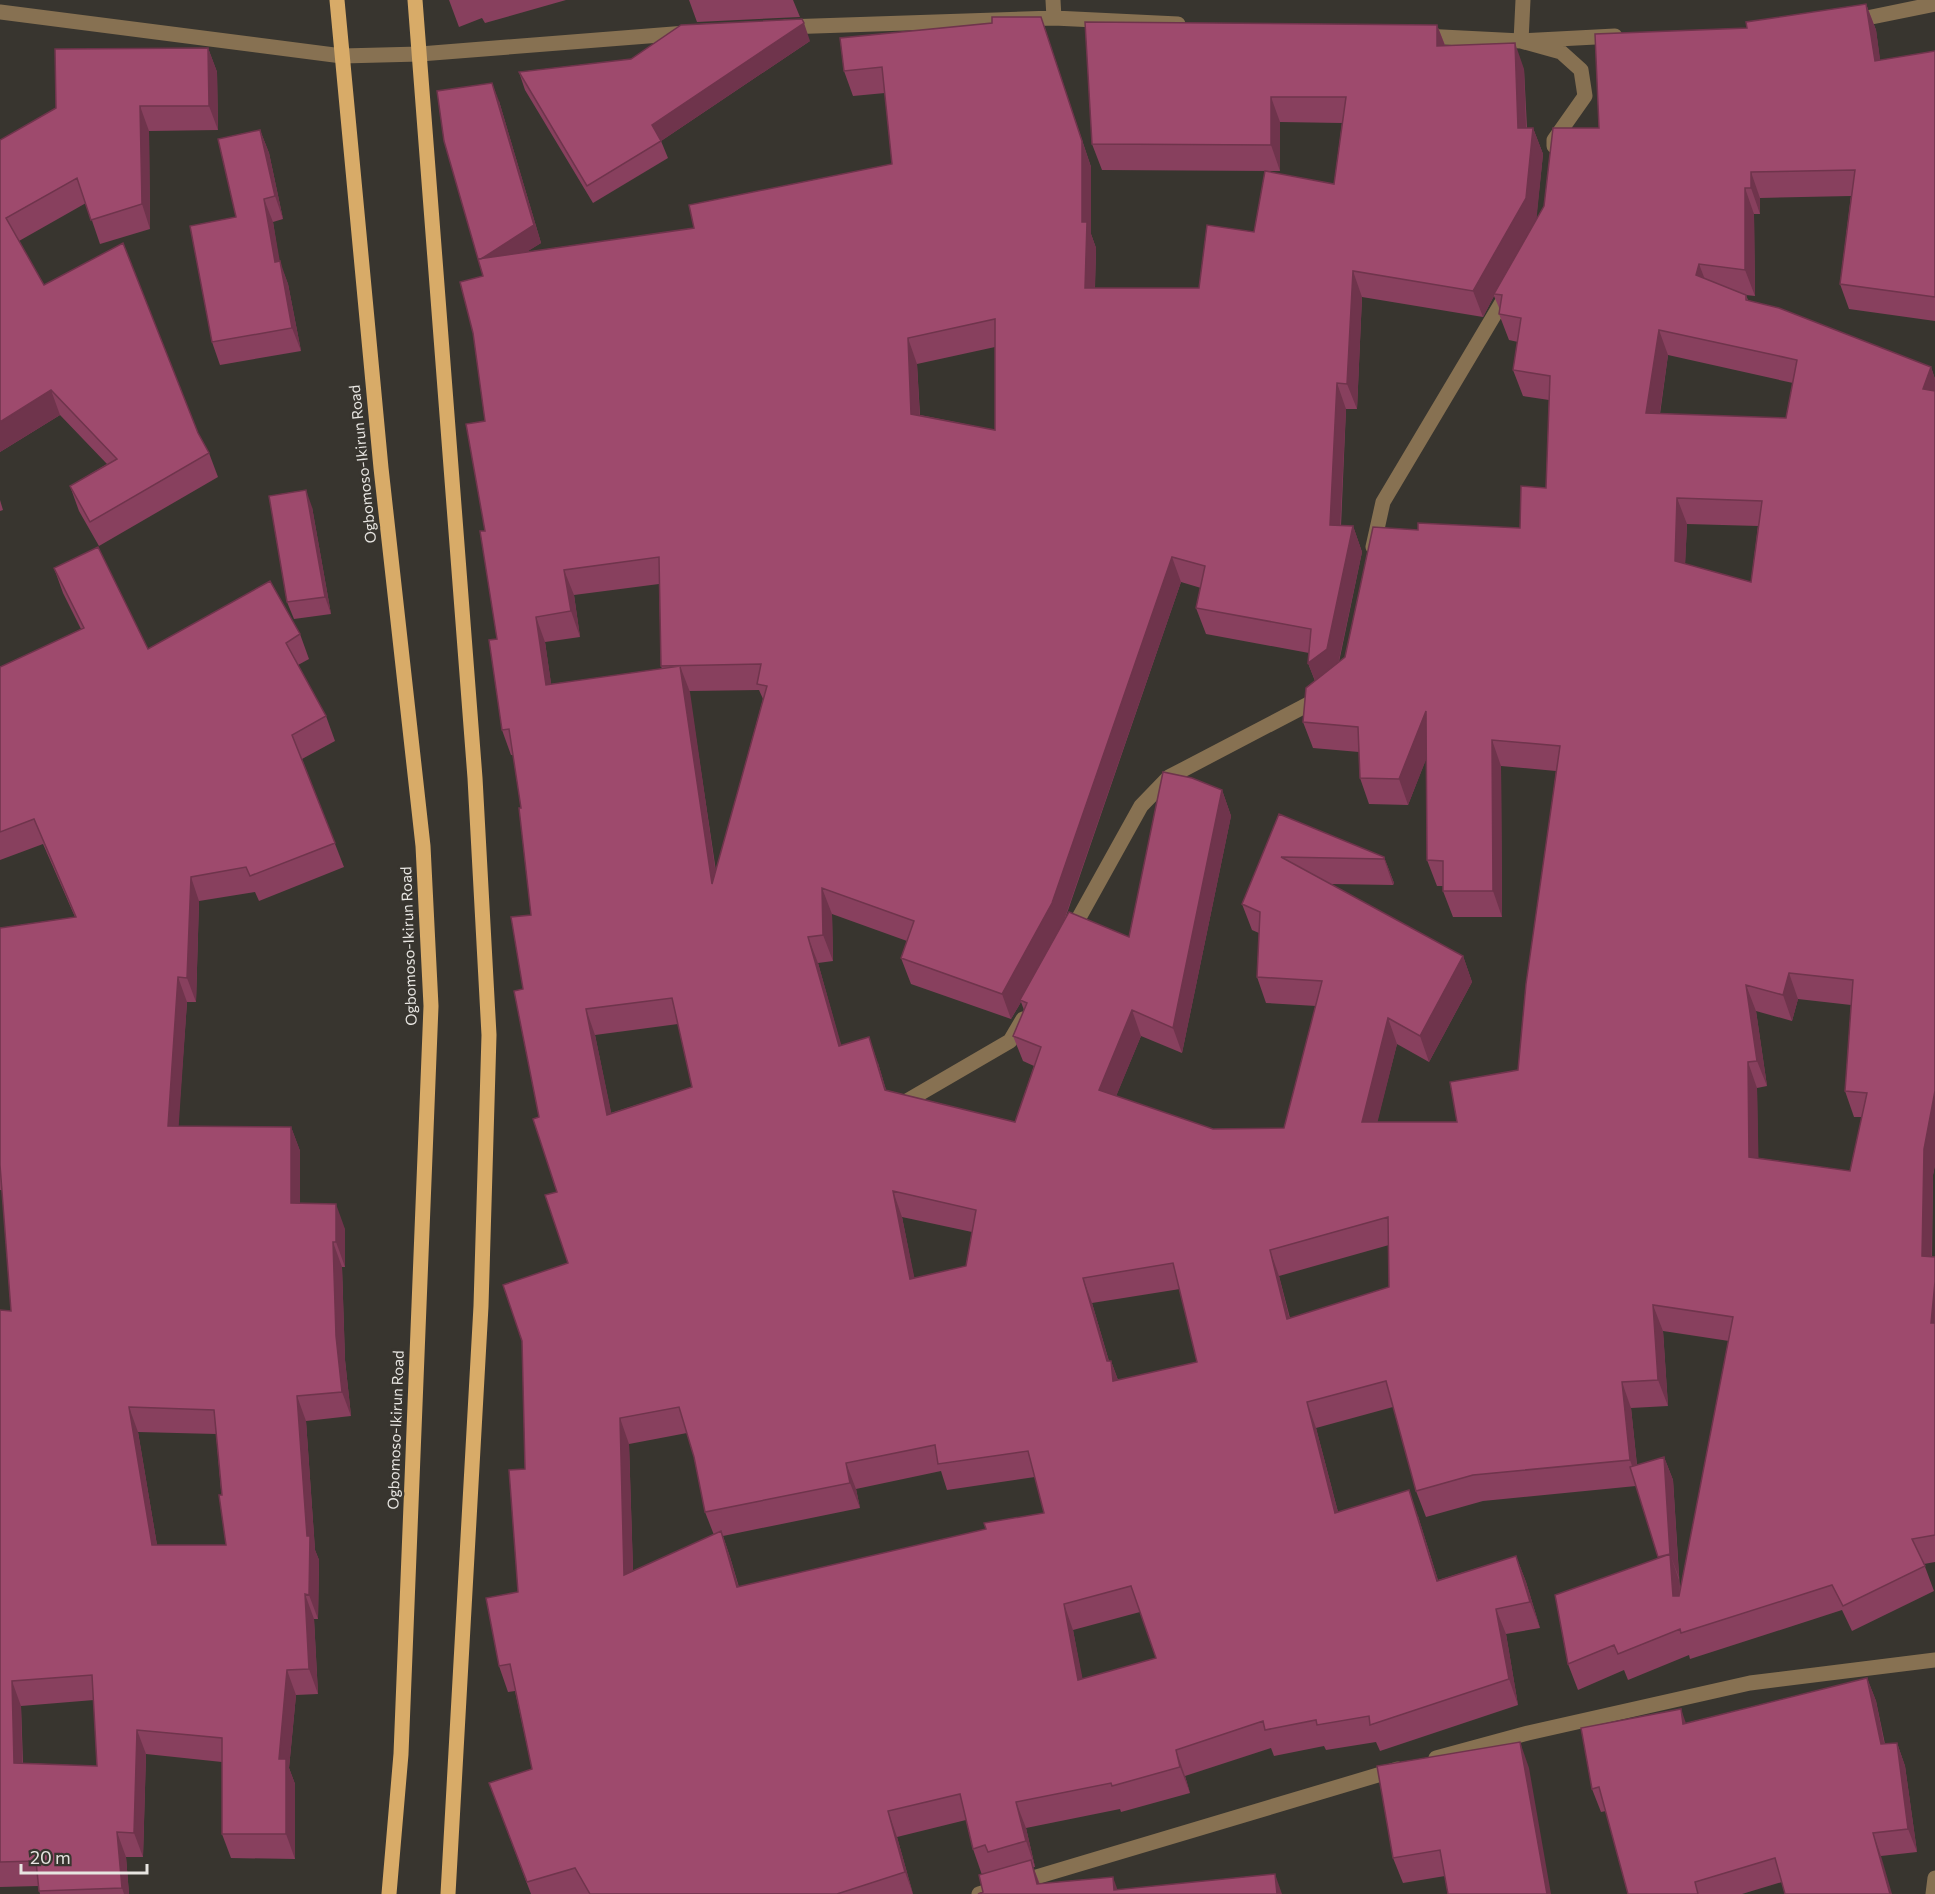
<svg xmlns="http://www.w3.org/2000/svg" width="1935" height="1894" viewBox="0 0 1935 1894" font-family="Commissioner,sans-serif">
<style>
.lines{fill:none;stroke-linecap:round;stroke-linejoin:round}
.minor{stroke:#877152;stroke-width:15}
.major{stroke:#d8ab68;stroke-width:15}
.wall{fill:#88405e;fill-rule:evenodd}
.shaded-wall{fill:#6f344c}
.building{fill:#9e4a6d;stroke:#6f344c;stroke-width:1.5;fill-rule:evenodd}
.labels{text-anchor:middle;stroke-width:5;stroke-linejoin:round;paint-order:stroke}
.street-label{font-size:15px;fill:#e7e5e1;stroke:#38352f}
</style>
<rect width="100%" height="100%" fill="#38352f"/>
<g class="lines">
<path class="minor" d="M1053,0L1054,18
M1523,0L1521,41L1561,52L1581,70L1585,96L1554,140V146
M0,12L342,56L420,54L686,33
M1852,21L1935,4
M785,27L1054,18L1178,24
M1423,36L1521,41L1615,36
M1373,547L1383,502L1508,292
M1071,932L1141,806L1169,777L1322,697
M900,1105L1010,1041L1023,1019
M1436,1758L1528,1733L1750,1683L1935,1660
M979,1894L1398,1769
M1933,1894L1935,1878"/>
<path class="major" d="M337,0L381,468L423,846L431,1006L401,1754L389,1894
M415,0L475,778L489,1035L481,1306L448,1894"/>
</g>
<path class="wall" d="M449,0H566L485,23L482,18L459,27Z
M689,0H793L800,17L697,22Z
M1866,4L1876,30L1880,61L1935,51V321L1849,309L1840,284L1851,196L1760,198V214H1754L1755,296L1746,295L1748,300L1931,367L1935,379V1165L1933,1175L1932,1257H1935V1562L1924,1564L1934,1591L1852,1631L1842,1610L1690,1659L1689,1655L1628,1680L1624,1670L1578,1690L1568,1664L1659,1558L1636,1486L1483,1501L1426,1517L1416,1491L1393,1407L1316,1428L1338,1512L1418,1516L1438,1580L1516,1556L1526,1582L1540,1628L1506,1634L1518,1705L1380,1751L1376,1742L1326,1750L1324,1746L1274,1756L1271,1748L1185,1776L1190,1793L1121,1812L1120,1809L1026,1828L1035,1867H1033L1040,1884L1118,1890L1282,1894L983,1892L982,1875L973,1849L966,1820L897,1837L913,1894H531L489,1783L532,1769L515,1691L508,1692L499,1666L518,1592L525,1469L568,1263L557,1192L539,1117L523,989L531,915L521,808L513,755H511L502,730L497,639L485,531V421L483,276L499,101L541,243L526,252L694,228L892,164L885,93L853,96L844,71L992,23L1041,17L1091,167V234L1096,248L1095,288H1199L1254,232L1334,184L1342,123L1280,122V171L1102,170L1092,144L1437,25L1445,45L1524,69L1527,128H1533L1543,154L1536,220L1599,128L1747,28ZM1494,296L1500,310L1499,314L1509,340L1518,342L1513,370L1523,396L1549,400L1546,488L1520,528L1418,530L1345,657L1339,662L1362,552L1353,526H1341L1346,409H1357L1362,297L1483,317ZM995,347V430L920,415L917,364ZM1668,355L1793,383L1786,418L1660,414ZM1687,524L1758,526L1751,582L1685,564ZM1181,582L1201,588L1196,608L1206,634L1309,653L1308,663L1315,681L1303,722L1313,748L1359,752L1360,778L1369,804L1408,805L1426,759L1427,860L1437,886H1443V891L1453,917H1502L1501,766L1556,771L1518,1070L1457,1122H1377L1397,1044L1429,1062L1472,982L1463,956L1330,884L1393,885L1394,883L1384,857L1279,814L1242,904L1252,930L1259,933L1257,977L1266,1003L1316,1006L1284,1128L1213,1129L1116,1096L1141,1036L1182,1053L1231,816L1222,790L1129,937L1064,922ZM659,584L661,666L662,669L551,684L545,642L580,637L574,595ZM759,690L763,699L716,871L689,691ZM832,914L907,941L901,958L911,984L1011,1019L1021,1002L1024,1010L1013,1036L1023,1061L1034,1066L1015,1122L886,1090L878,1063L841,1046L818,963L833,961ZM1798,999L1851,1005L1845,1091L1854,1117H1862L1850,1171L1758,1158L1757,1088L1767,1086L1756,1011L1792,1021ZM678,1024L692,1087L611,1113L595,1035ZM902,1217L972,1232L966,1266L914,1278ZM1389,1245V1287L1290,1318L1279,1276ZM1180,1289L1197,1362L1118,1380L1111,1361H1109L1092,1303ZM1663,1331L1729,1341L1680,1590L1673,1480L1664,1457L1637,1465L1631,1408L1668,1406ZM687,1433L694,1457L705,1512L714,1535L633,1571L629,1444ZM941,1471L947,1490L1035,1477L1044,1513L986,1529L739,1587L730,1557L723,1536L860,1508L856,1489ZM1140,1612L1156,1658L1082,1679L1073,1630Z
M810,41L661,141L668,158L593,203L525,90L519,72L631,59Z
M208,48L217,72L218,130L149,131L150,229L100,244L86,203L19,241L44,285L198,433L209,453L218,477L99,546L79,511L70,486L107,464L60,415L0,452V140Z
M260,130L269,153L283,219L273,222L279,261L288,284L301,351L220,365L212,342L236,217Z
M0,500L3,510L0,511Z
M312,507L331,614L294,619L287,602Z
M54,568L148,649L300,634L309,659L298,665L326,716L335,741L302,759L344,867L259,901L255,892L199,901L196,1002H187L178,1126L291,1127L300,1151V1203L345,1229V1267H342L345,1360L351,1416L306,1421L315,1550L319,1560L318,1619H314L318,1694L296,1695L289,1768L295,1784V1859L231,1858L222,1834V1762L146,1754L143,1857H126L129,1894H40L38,1886L0,1887V1310L11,1311L2,1190H0V928L75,917L43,844L0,860V667L81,629L63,593ZM138,1432L216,1434L226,1545H157ZM94,1700L97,1766L23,1763L21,1706Z
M1867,1678L1876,1701L1885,1744L1897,1743L1905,1766L1917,1852L1881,1856L1782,1882L1742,1894H1628L1606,1811L1601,1812L1592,1789L1686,1723Z
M1529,1768L1445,1876L1403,1883L1393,1858Z"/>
<path class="shaded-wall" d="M1866,4L1876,30L1884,87L1875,61Z
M1041,17L1091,167V234L1096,248L1094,314L1085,288L1082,222Z
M804,23L810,41L658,143L652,125Z
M1437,25L1447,51L1437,46Z
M1515,43L1524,69L1527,154L1518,128Z
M208,48L217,72L218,130L209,106Z
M492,83L499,101L541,243L485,278L479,261Z
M1271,97L1280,122V171L1271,145Z
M140,106L149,131L150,229L142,204Z
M1533,128L1543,154L1536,224L1494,294V296L1483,317L1473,291Z
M260,130L269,153L283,219L275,196Z
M1751,172L1760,198V214L1751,188Z
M1745,188L1754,214L1755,296L1745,270Z
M264,199L273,222L284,285L275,262Z
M280,261L288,284L301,351L292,328Z
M1699,264L1709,290L1696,275Z
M1353,271L1362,297L1357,409L1347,384Z
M1659,330L1668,355L1656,439L1646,413Z
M908,338L917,364L921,440L911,414Z
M1931,367L1935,379V406L1923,389Z
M1337,383L1346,409L1339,551L1330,525Z
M51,390L60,415L0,452V422Z
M306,490L312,507L331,614L325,597Z
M1677,498L1687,524L1684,587L1675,561Z
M1353,526L1362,552L1336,674L1318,688L1308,663Z
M1172,557L1181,582L1061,929L1020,1000L1021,1002L1011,1019L1002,994Z
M564,570L574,595L580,637L571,611Z
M536,617L545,642L555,710L546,685Z
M680,666L690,692L721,910L712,884Z
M1426,711L1435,737L1408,805L1399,779Z
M1492,740L1501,766L1502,917L1493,891Z
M1222,790L1231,816L1182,1053L1173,1028Z
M1384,857L1394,883L1393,885L1384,859Z
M191,877L199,901L196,1002L187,978Z
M822,888L832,914L833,961L823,935Z
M808,937L818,963L849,1072L839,1046Z
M1463,956L1472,982L1429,1062L1420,1036Z
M1789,973L1798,999L1792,1021L1783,995Z
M178,977L187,1002L177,1151L168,1126Z
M1746,985L1756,1011L1767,1086L1757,1061Z
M586,1009L595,1035L617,1140L607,1115Z
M1132,1010L1141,1036L1108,1116L1099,1090Z
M1388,1018L1397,1044L1371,1148L1362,1122Z
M869,1037L878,1063L894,1116L885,1090Z
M1748,1062L1757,1088L1759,1182L1749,1157Z
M1935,1091V1165L1933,1175L1931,1281L1922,1256L1924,1149Z
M291,1127L300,1151V1228L291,1203Z
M893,1191L902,1217L920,1305L910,1279Z
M336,1204L345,1229V1267L336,1242Z
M333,1242L342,1267L345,1360L351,1416L342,1392L336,1336Z
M1270,1250L1279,1276L1296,1345L1287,1319Z
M1083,1278L1092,1303L1112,1372L1111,1361L1120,1386L1113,1381Z
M1935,1282V1333L1931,1323Z
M1653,1305L1663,1331L1668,1406L1658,1380Z
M1622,1382L1631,1408L1639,1486L1630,1460Z
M297,1396L306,1421L315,1550L319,1560L318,1619L309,1595L307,1536Z
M1307,1402L1316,1428L1345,1539L1335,1513Z
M129,1407L138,1432L161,1569L152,1545Z
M620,1418L629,1444L634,1601L624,1575Z
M1664,1457L1673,1480L1679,1578L1670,1554Z
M846,1463L856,1489L860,1508L850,1483Z
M1409,1490L1418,1516L1446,1606L1437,1581Z
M721,1531L730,1557L746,1613L737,1587Z
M1670,1554L1679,1580L1682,1621L1673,1596Z
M1516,1556L1526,1582L1540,1628L1530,1602Z
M305,1594L314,1619L318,1694L309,1669Z
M1064,1604L1073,1630L1088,1706L1078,1680Z
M1496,1609L1506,1634L1518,1705L1509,1679Z
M287,1670L296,1695L289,1768L295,1784V1859L286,1834L279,1759Z
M1867,1678L1876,1701L1889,1768L1881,1744Z
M12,1681L21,1706L23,1787L14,1763Z
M1681,1709L1689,1732L1683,1724Z
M137,1730L146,1754L143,1857L134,1833Z
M1520,1742L1529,1768L1551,1894H1547Z
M1897,1743L1905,1766L1917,1852L1908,1829Z
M1176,1750L1185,1776L1190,1793L1180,1767Z
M1016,1802L1026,1828L1035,1867L1026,1841Z
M888,1811L897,1837L913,1894L905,1872Z
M117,1832L126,1857L129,1894H124L122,1888Z
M1873,1833L1881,1856L1892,1894H1890Z
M1031,1860L1040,1886L1037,1884Z
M1275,1874L1282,1894H1277Z
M1113,1877L1119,1894L1114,1890Z"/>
<path class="building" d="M1866,4L1875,61L1935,51V297L1840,284L1855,170L1751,172V188H1745V270L1699,264L1696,275L1746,295V300L1779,308L1931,367L1923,389L1935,391V1091L1924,1149L1922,1256L1935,1257V1282L1931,1323H1935V1535L1912,1539L1925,1566L1843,1606L1832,1585L1681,1633L1680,1629L1618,1654L1614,1645L1568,1664L1555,1595L1670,1554L1673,1596H1679L1733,1317L1653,1305L1658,1380L1622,1382L1630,1460L1473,1475L1416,1491L1386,1381L1307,1402L1335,1513L1409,1490L1437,1581L1516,1556L1530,1602L1496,1609L1509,1679L1370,1725L1369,1716L1317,1725L1316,1720L1265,1730L1263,1721L1176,1750L1180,1767L1112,1786L1111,1783L1016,1802L1026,1841L988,1852L985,1845L973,1849L960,1794L888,1811L905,1872L837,1894H590L575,1868L527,1882L489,1783L532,1769L510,1664L499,1666L486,1598L518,1592L509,1470L525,1469L522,1341L503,1285L568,1263L545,1195L557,1192L533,1119L539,1117L514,991L523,989L511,917L531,915L519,808H521L509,729L502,730L489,640L497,639L480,531H485L466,424L485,421L473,333L460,282L483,276L478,259L694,228L689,205L892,164L882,67L844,71L840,38L992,23V17H1041L1082,141V222H1087L1085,288H1199L1207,225L1254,232L1265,171L1334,184L1346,97H1271V145L1092,144L1085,22L1437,25V46L1515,43L1518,128H1533L1526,198L1473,291L1353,271L1347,384L1337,383L1330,525L1353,526L1327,649L1308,663L1311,629L1196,608L1205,566L1172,557L1052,903L1002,994L901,958L914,921L822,888L823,935L808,937L839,1046L869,1037L885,1090L1015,1122L1041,1047L1013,1036L1027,1003L1020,1000L1069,912L1129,937L1163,772L1192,778L1222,790L1173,1028L1132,1010L1099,1090L1213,1129L1284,1128L1322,981L1257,977L1260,912L1242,904L1279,814L1384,857V859L1281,857L1463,956L1420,1036L1388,1018L1362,1122H1457L1450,1082L1518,1070L1526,984L1560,746L1492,740L1493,891H1443V861L1427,860L1426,711L1399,779L1360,778L1358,727L1303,722L1306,688L1345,657L1373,527L1418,530V523L1520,528L1521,486L1546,488L1550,376L1513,370L1521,318L1499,314L1502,295L1494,294L1544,206L1553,128H1599L1595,34L1747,28L1746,22ZM995,319V430L911,414L908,338ZM1659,330L1797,360L1786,418L1646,413ZM1677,498L1762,501L1751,582L1675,561ZM659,557L661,666L761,664L757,684L767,686L712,884L680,666L546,685L536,617L571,611L564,570ZM1789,973L1853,980L1845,1091L1867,1093L1850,1171L1749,1157L1748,1062L1757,1061L1746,985L1783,995ZM672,998L692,1087L607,1115L586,1009ZM893,1191L976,1210L966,1266L910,1279ZM1388,1217L1389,1287L1287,1319L1270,1250ZM1173,1263L1197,1362L1113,1381L1111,1361H1107L1083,1278ZM679,1407L694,1457L705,1512L850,1483L846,1463L935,1445L938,1464L1028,1451L1044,1513L984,1523L986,1529L737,1587L721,1531L624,1575L620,1418ZM1131,1586L1156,1658L1078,1680L1064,1604Z
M802,19L804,23L652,125L661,141L587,186L519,72L631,59L681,25Z
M208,48L209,106H140L142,204L91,220L77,178L6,218L44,285L123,243L198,433L209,453L90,522L70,486L117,459L51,390L0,422V140L56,108L55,49Z
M492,83L534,225L481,259H478L444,141L437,91Z
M260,130L275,196L264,199L275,262L280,261L292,328L212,342L190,226L236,217L218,139Z
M306,490L325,597L287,602L269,496Z
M98,547L148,649L270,581L300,634L286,643L326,716L292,735L335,843L250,876L246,867L191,877L187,978L178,977L168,1126L291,1127V1203L336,1204V1242H333L336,1336L342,1392L297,1396L307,1536H310L309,1595L305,1594L309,1669L287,1670L279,1759H286V1834H222V1738L137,1730L134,1833L117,1832L122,1888L39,1891L36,1861L0,1862V1310L11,1311L0,1165V928L76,917L34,819L0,832V667L84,628L54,568ZM129,1407L214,1410L222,1495H219L226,1545H152ZM92,1675L97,1766L14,1763L12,1681Z
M1664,1457L1670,1554L1658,1557L1630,1467Z
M1867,1678L1881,1744L1897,1743L1908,1829L1873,1833L1890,1894H1785L1775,1858L1695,1882L1698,1894H1628L1599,1787L1592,1789L1581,1728L1681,1709L1683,1724Z
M1520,1742L1547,1894H1448L1440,1850L1393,1858L1377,1766Z
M1031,1860L1037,1884L1113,1877L1114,1890L1275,1874L1277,1894H978L983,1892L979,1875Z"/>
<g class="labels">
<g class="street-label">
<text transform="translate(363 464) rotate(-96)" y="5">Ogbomoso-Ikirun Road</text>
<text transform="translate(409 946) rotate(-92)" y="5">Ogbomoso-Ikirun Road</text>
<text transform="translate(396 1430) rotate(-88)" y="5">Ogbomoso-Ikirun Road</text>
</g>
</g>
<path d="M21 1864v9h126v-9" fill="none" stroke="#e7e5e1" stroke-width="3"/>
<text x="30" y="1864" font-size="18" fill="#e7e5e1" stroke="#38352f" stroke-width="4.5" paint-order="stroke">20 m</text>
</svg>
